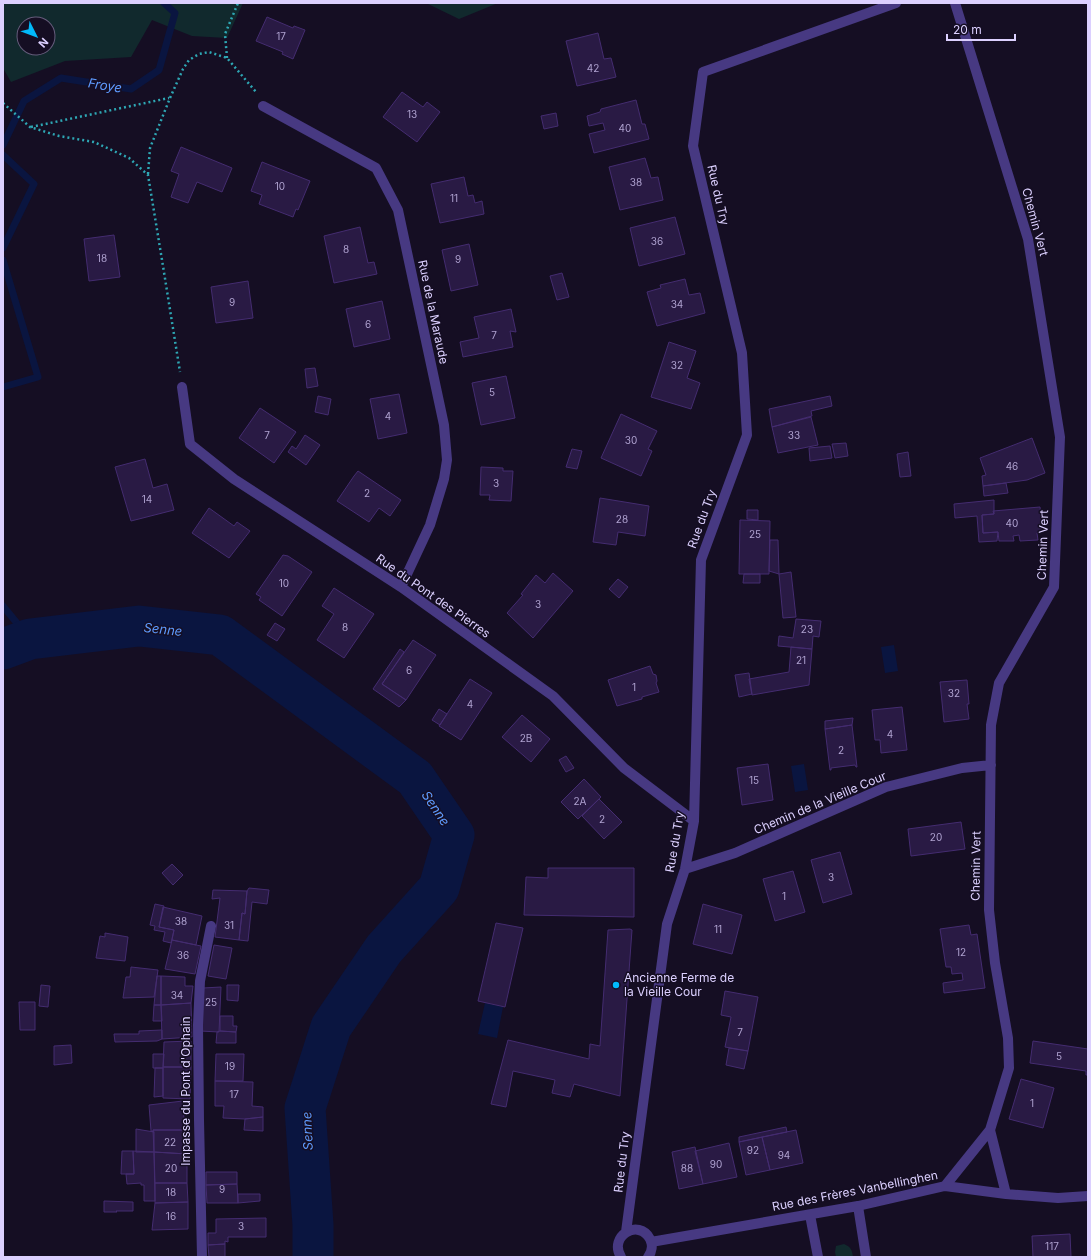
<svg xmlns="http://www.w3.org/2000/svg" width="1091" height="1260" viewBox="0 0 1091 1260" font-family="Inter,sans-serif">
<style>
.green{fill:#11292d;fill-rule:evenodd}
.water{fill:#0a1540}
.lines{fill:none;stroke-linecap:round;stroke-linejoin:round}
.stream{stroke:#0a1540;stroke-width:7}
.river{stroke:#0a1540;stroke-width:41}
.building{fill:#291a44;stroke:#442c70}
.path{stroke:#2ea7b4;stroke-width:2.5;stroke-dasharray:2 3;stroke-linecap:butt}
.minor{stroke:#473982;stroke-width:10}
.poi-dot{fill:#01b9fa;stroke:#150e23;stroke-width:1.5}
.labels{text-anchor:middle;stroke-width:3;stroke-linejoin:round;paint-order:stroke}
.number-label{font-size:10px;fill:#afa2d0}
.street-label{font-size:12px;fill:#dcd0ff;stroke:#150e23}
.poi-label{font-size:12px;fill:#dcd0ff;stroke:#150e23;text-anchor:start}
.water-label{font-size:13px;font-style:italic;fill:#5e9bff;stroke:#150e23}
</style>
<rect width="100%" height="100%" fill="#150e23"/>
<path class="green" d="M3,3H243L227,38L192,36L152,20L131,57L65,61L11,82L3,68ZM24,24H48V48H24Z
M426,3H498L459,19Z
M844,1244C851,1247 852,1250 853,1257H836L835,1252L836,1246Z"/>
<path class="water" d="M894,645L898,671L885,673L881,647Z
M804,764L808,790L795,792L791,766Z
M485,1003L503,1007L497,1038L478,1034Z"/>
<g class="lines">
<path class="stream" d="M3,145L24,101L61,78L131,89L159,70L175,13L164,3
M3,155L34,184L3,248
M3,260L38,377L3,387
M3,606L30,639"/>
<path class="river" d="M3,649L30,639L139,626L220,635L415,778L454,835L439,888L384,949L331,1027L305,1108L313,1225V1257"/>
</g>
<path class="building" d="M267,17L293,28L294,26L305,30L293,59L282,54L283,52L256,41Z
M598,33L604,59L611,58L616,77L577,86L566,41Z
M402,92L423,107L427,102L440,112L417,142L383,117Z
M636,100L642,124H645L649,139L594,153L589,134L605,130L603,123L589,126L587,116L600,112L601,109Z
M556,113L558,126L544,129L541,116Z
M181,147L232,168L222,192L197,182L188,203L171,197L179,174L171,171Z
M645,158L651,178L658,177L663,200L620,210L609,167Z
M262,162L310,181L298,210L296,209L293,217L259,204L262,195L251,191Z
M464,177L468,196L473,195L475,203L482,201L484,214L440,223L431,184Z
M675,217L685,254L639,266L630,228Z
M360,227L368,263L374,262L377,274L334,283L324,236Z
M114,235L120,277L89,281L84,239Z
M469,244L478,285L451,291L442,250Z
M562,273L569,297L557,300L550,276Z
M685,279L689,295L700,293L705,313L657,326L647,292L661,288L660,285Z
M248,281L253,318L216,323L211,287Z
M382,301L390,339L354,347L346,309Z
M511,309L516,332L510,331L513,347L463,357L460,342L479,338L474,317Z
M669,342L696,351L687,378L700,383L691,409L651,397Z
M315,368L318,386L307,388L305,369Z
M506,376L515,418L481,425L472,383Z
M399,394L407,433L378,439L370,399Z
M318,396L331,399L328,415L315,412Z
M830,396L832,406L811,411L812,416L772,427L769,409Z
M260,408L296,432L274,463L239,438Z
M621,414L657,431L648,449L652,451L641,476L601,458Z
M811,417L818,445L778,453L772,427Z
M305,435L320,445L306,465L288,452L292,446L296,449Z
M1032,438L1045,473L1027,480L983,486L982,476L986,475L980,458Z
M846,443L848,456L835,458L832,444Z
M830,446L832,458L810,461L809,448Z
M572,449L582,451L577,469L566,467Z
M908,452L911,476L900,477L897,454Z
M145,459L153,488L167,484L174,510L131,521L115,467Z
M481,467L503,468V471H513L511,501L489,500L490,495H480Z
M358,471L401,500L390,516L379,508L369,522L337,501L354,476Z
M1006,483L1008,493L984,496L983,486Z
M600,498L649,506L645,536L618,532L616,545L593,542Z
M994,500V514L982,515L983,533L998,532L997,541L979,542L977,516L955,518L954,504Z
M1040,507L1043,532L1037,533L1038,540L1020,541L1019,535L1013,536L1014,541H999L998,532L983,533L982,515L994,514L993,511Z
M209,508L234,526L237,522L250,531L229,558L192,533Z
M747,510H758V520L747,519Z
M740,520L770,521L769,574H739Z
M770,540H778L779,574L769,571Z
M283,555L288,556L312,572L282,616L259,600L261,597L256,594Z
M791,572L796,617L783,618L779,574Z
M553,573L573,591L533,638L507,613L523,595L521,594L536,575L545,583Z
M744,574H760V583H743Z
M618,579L628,587L619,598L609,589Z
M334,588L374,614L344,658L317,640L334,614L322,606Z
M796,619L821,621L819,637L813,636L812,649L778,646L779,636L793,638Z
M275,623L285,629L277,641L267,635Z
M413,640L436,655L406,700L382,684Z
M791,647L812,649L809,685L752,695L749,679L789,672Z
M400,649L404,652L382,684L406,700L399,707L373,689Z
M650,666L653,674L656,675L657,681L656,683L659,692L642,697V699L617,706L608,680Z
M749,673L752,694L739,697L735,675Z
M470,679L492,693L461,740L439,726Z
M967,680L969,704H967L969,719L944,722L940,682Z
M902,707L907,750L881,753L880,740H875L872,710Z
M439,709L447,714L440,725L432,720Z
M522,715L550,739L531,762L502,737Z
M853,718L852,725L825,729V721Z
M852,725L857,767H856L855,765L831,768V770H830L825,729Z
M566,756L574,768L566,772L559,760Z
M768,764L773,800L742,805L737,768Z
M584,779L601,797L578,819L561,802Z
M599,799L622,822L604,839L582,816Z
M961,822L965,849L911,856L908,829Z
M840,852L852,894L823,903L811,860Z
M172,864L183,875L173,885L162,873Z
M548,868H634V917L524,915L526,877L548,878Z
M793,871L805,912L775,921L763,879Z
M249,888L269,890L267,904L252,902L248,941L239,940L242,913L245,914L247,891Z
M213,890L247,891L245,914L242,913L239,940L215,937L220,898L212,899Z
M155,904L164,906L159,927L174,930L171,943L163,941L165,932L154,930L155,926L150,925Z
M703,904L742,915L732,954L693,944Z
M163,907L202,916L196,945L172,940L174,930L159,927Z
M496,923L523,928L505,1007L478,1001Z
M969,925L971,935L977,934L985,988L944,993L943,983L963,980L962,973L952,974L951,967H946L940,929Z
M630,929L632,930L620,1096L574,1084L570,1097L552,1093L555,1080L513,1071L506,1107L491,1104L508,1040L589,1059L590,1044L600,1046L608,930Z
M105,933L128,937L125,961L96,958L100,936L105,937Z
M172,940L201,946L195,974L165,969Z
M214,945L232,948L226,979L208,976Z
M131,967L158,970L154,997L123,998L126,977H130Z
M157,976H161V1005H154Z
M161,976L185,977V986H193L191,1003L161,1005Z
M41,985L50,986L48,1007L39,1006Z
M227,985H239L238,1001L227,1000Z
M221,987L219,1032L200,1031L203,988Z
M725,991L758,997L748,1051L725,1047L731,1017L721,1015Z
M19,1002H35V1030H20Z
M191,1003L192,1037L162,1039L161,1005Z
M154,1005H161L162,1021H153Z
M220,1016H233V1026H237L236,1032L220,1031Z
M162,1030V1039L157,1041L115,1042L114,1034H139V1031Z
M220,1031L236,1032V1043H216L217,1032Z
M191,1041V1067H163L164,1042Z
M1033,1041L1088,1049V1075H1086V1071L1030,1063Z
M71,1045L72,1063L54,1065V1046Z
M729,1048L748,1051L744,1069L726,1065Z
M153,1054H164L163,1068H153Z
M216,1054H244L243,1081H215Z
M163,1067H191L190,1099L163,1098Z
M155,1068H163V1096L154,1097Z
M1021,1079L1054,1088L1043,1128L1009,1119Z
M215,1081L253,1082L252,1106L263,1107V1117L245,1119L223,1118L224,1106H215Z
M183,1101L184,1120H186V1130H153L154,1132L151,1131L149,1105Z
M263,1117V1131L244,1130L245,1119Z
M786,1127L787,1132L739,1142V1137Z
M136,1129L154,1132V1152H136Z
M153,1130H186L187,1154L154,1152Z
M796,1130L803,1163L770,1170L762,1137Z
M762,1137L770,1170L746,1175L739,1142Z
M729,1143L737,1177L703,1184L695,1151Z
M695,1147L703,1184L679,1189L672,1152Z
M122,1151H133L134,1174H121Z
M133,1151L154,1152L155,1201H144V1185H141V1183L127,1184L126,1174H134Z
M154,1152L187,1154V1183H155Z
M206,1172H237V1184L206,1185Z
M155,1183H187L188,1202L155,1203Z
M237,1184L238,1203H207L206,1185Z
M238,1194H260V1201L238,1203Z
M104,1201L133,1202V1211H116L117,1212H104Z
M188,1202V1229L152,1230L155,1203Z
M266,1218V1237H228V1242L225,1241V1244L208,1245V1233H216V1219Z
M1070,1234L1071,1257H1033L1032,1236Z
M225,1244V1257H209L208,1245Z"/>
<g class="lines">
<path class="path" d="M227,58L225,34L238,3
M3,103L30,127L59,136L94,142L129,158L148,175L163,266L180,372
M31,127L169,98
M148,174L150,148L170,98L183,69L189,60L199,54L209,52L227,58L256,92"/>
<path class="minor" d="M263,106L376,168L398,210L444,425L447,460L444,479L430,525L401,587
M182,387L190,444L234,479L401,587L553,696L624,768L694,821
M685,869L735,853L886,787L962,768L991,765
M990,1130L1006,1194
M945,1186L990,1130L1009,1068L1008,1038L995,963L989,910L991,725L999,683L1054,587L1060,437L1028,239L955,3
M858,1206L866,1257
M810,1215L818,1257
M626,1232L667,924L685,869L694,821L701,560L747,435L742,353L693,146L703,72L896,3
M651,1242L858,1206L945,1186L1006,1194L1058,1198L1088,1196
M202,1257L199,1120L198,1025L200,981L211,926
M621,1257C608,1236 639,1218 650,1239C653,1245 652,1252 648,1257"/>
</g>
<circle class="poi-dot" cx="616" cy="985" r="4"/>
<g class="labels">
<g class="number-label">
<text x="281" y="40">17</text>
<text x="593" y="72">42</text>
<text x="412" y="118">13</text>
<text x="625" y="132">40</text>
<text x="636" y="186">38</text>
<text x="280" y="190">10</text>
<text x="454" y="202">11</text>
<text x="657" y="245">36</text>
<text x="346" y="253">8</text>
<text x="102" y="262">18</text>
<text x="458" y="263">9</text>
<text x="232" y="306">9</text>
<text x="677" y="308">34</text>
<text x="368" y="328">6</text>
<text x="494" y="339">7</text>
<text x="677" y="369">32</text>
<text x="492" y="396">5</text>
<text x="388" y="420">4</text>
<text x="267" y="439">7</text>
<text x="794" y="439">33</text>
<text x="631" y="444">30</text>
<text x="1012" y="470">46</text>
<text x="496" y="487">3</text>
<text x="367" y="497">2</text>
<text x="147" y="503">14</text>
<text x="622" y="523">28</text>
<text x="1012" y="527">40</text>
<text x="755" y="538">25</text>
<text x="284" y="587">10</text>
<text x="538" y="608">3</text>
<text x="345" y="631">8</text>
<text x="807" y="633">23</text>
<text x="801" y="664">21</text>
<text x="409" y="674">6</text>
<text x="634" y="691">1</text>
<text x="954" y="697">32</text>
<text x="470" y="708">4</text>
<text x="890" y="738">4</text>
<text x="526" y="742">2B</text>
<text x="841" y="754">2</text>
<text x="754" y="784">15</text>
<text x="580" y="805">2A</text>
<text x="602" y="823">2</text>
<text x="936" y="841">20</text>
<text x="831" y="881">3</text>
<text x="784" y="900">1</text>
<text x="181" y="925">38</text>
<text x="229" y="929">31</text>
<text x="718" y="933">11</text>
<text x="961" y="956">12</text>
<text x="183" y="959">36</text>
<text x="177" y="999">34</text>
<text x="211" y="1006">25</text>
<text x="740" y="1036">7</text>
<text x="1059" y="1060">5</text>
<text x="230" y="1070">19</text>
<text x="234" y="1098">17</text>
<text x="1032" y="1107">1</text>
<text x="170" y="1146">22</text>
<text x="753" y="1154">92</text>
<text x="784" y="1159">94</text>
<text x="716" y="1168">90</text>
<text x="171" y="1172">20</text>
<text x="687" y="1172">88</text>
<text x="222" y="1193">9</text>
<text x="171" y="1196">18</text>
<text x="171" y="1220">16</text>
<text x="241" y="1230">3</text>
<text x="1052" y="1250">117</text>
</g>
<g class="street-label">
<text transform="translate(718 195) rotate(77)" y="4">Rue du Try</text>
<text transform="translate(1035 222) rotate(75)" y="4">Chemin Vert</text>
<text transform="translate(433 312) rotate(78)" y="4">Rue de la Maraude</text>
<text transform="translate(702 519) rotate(-70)" y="4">Rue du Try</text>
<text transform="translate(1043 545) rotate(-88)" y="4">Chemin Vert</text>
<text transform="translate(433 596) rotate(35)" y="4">Rue du Pont des Pierres</text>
<text transform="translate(820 803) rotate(-23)" y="4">Chemin de la Vieille Cour</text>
<text transform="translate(675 842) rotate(-80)" y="4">Rue du Try</text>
<text transform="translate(976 866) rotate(-89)" y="4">Chemin Vert</text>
<text transform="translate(186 1091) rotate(-90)" y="4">Impasse du Pont d'Ophain</text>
<text transform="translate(622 1162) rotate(-83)" y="4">Rue du Try</text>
<text transform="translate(855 1191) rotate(-11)" y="4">Rue des Frères Vanbellinghen</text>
</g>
<g class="poi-label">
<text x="624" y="982">Ancienne Ferme de<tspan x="624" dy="14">la Vieille Cour</tspan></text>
</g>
<g class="water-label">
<text transform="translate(105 85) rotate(9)" y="5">Froye</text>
<text transform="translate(163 629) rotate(6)" y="5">Senne</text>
<text transform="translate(436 808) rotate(56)" y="5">Senne</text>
<text transform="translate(307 1131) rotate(-92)" y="5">Senne</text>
</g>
</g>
<rect width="1091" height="1260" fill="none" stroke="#dcd0ff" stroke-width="8"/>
<g transform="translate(36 36) rotate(132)"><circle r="19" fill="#150e23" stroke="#655c7b"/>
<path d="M0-3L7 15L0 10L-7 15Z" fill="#01b9fa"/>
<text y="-6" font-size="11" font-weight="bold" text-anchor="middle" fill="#dcd0ff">N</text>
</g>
<path d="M947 34v6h68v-6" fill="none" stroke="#dcd0ff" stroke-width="2"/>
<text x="953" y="34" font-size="12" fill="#dcd0ff" stroke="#150e23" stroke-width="3" paint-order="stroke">20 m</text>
</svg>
